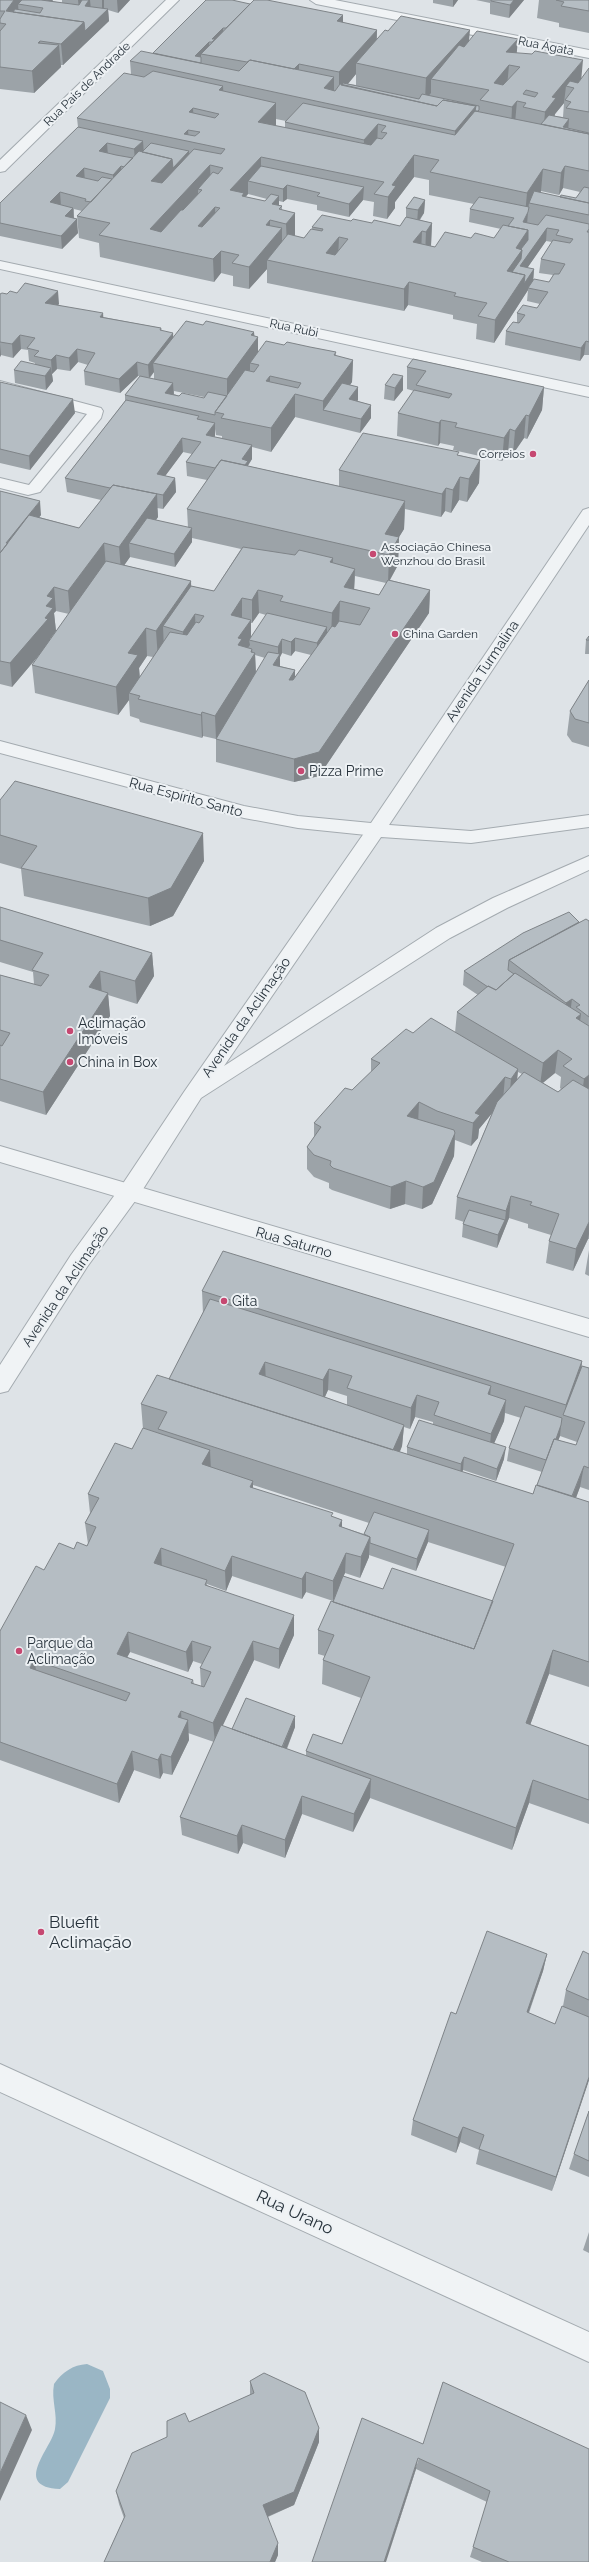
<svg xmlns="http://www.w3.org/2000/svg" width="589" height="2562" viewBox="0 0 589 2562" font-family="Raleway,sans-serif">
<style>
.water{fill:#9ab6c5}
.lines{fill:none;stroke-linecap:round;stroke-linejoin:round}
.minor-casing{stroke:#a4abb0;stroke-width:2}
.tertiary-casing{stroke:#a4abb0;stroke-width:2}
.minor{fill:#f0f3f5;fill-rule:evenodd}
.tertiary{fill:#f0f3f5;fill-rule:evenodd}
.wall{fill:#9ca3a8;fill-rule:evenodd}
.shaded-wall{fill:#7f8488}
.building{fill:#b5bdc3;stroke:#7f8488;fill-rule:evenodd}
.poi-dot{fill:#c64871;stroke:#edf1f4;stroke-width:1.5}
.labels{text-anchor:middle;stroke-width:4;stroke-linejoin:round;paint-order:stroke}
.far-street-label{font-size:12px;fill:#28333c;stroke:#edf1f4}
.far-poi-label{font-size:12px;fill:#28333c;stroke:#edf1f4;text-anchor:start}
.street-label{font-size:14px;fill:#28333c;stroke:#edf1f4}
.poi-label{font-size:14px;fill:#28333c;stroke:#edf1f4;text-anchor:start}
.near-poi-label{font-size:17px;fill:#28333c;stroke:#edf1f4;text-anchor:start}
.near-street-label{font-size:17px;fill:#28333c;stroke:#edf1f4}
</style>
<rect width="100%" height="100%" fill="#dee3e7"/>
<path class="water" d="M87,2364L103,2371L110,2389V2398L68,2482L60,2489C11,2487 52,2448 55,2429C58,2414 51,2400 54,2384C62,2372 73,2365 87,2364Z"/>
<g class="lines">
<defs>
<path id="minor" d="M166,0H179L5,171L0,172V160Z
M310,0H335L589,50V58L316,4Z
M0,261L589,387V397L0,269Z
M0,381L101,408L103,411L101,418L40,492L28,495L0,488V478L29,485L87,414L0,391Z
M589,508V525L383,834L376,836L298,828L244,818L0,753V741L244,806L298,816L371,823L583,510Z
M0,1146L589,1319V1337L0,1162Z
M0,2064L589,2332V2362L0,2092Z"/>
<path id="tertiary" d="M589,815V827L471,843L381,837L224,1066L436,928L493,898L589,856V870L507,908L450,938L201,1098L138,1197L87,1267L8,1391L0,1393V1365L71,1255L122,1185L184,1092L369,826L376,824L471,831Z"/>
</defs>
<use href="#minor" class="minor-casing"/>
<use href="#tertiary" class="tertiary-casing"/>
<use href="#minor" class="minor"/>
<use href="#tertiary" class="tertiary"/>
</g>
<path class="wall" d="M0,0H53L52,1L62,3V0H130L118,13L108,10L109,21L63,65H61V67L34,93L0,89Z
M206,0L343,23L377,30V40L469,41L518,39L516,53L582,78L589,68V355H584L580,361L505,345L506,331L517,323V313L537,308L540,304L527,301L528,290L494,343L476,339L477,324L453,319V315L408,305L404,311L267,283V269L249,289L233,286V276L221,273L214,282L100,257L99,243L79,238L77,216L82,211L74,209V219L78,233L62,249L0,236V203L78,127L77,118L131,74L130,61L153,53ZM356,74V85L348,84ZM564,103L563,117L554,116L555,114ZM276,119L286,121L285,122V128L276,126ZM414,177L429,180V195L474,204L470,209L469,222L501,229L494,238H471L435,247L431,246L432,223L420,220L424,213L425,200L406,208V217L400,226L372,223L351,221L312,227V229L304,238L295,236V213L282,210V206L279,205V201L283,202L287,199L317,205V210L349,217L363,200L374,202L373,216L387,219L395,208V202ZM563,188L580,192L576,198L560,197L541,193V191L559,195ZM248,194L267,199L265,201L246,197ZM546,241L552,242L541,259L539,273L553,275L549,282L533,281L534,269L527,268Z
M433,0H458L453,7L433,3Z
M476,0H524L509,18L490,14V3Z
M539,0H589V33L559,27V23L537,18Z
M0,289V294H7L59,304L58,305L103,317L161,328L162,331L174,338L255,336L258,337V352L284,345L336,352V356L353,360L352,382L350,385L358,400L357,401L371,405V418L360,433L295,417L271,452L252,447V459L248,466L339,486V470L459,455L480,460L479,483L467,502L459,500L451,513L445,511L441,517L405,509L404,529L399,537L398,565L390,580L430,590L429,613L319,776L294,782L216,762V739L203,736L202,738L140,722L139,719L130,716L129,700L118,715L35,693L32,665L40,654L12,687L0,684V491L41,515L39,517L79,528L101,500L67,492L65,478L125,401V395L140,376H138L120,393L85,385L84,371L88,365L78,362L70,371L57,369L52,374L53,381L46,390L15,383L14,370L35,364V363L29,361L28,350L21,349L13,358L1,355L0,357ZM154,372V379L150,378ZM174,391L204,397V398L179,396L174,394ZM215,429L216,435L222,436V438L215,437ZM183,452L192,454L186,462L187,476L207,480L187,509L188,528L156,520L158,517L157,508L163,509L176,492L175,478L165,476ZM192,538L241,549L214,591L191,586V581L124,565L130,557L175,567L192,542ZM355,576L386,583L379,595L354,589ZM56,611L69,614L50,640V639L56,631L54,613ZM259,613L266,615L251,638V623H252ZM295,651L311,655L295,677V670L280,666V657L282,653L291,656ZM255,655L265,658L256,673ZM147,656L153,657L140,677L139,668Z
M407,367L544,387L542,410L527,439L524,438L513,454L508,452L502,461L453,450L454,446L440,443L438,446L397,436L398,413L414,391L407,389Z
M0,382L75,413L30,470L0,463Z
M385,385L403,390L394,401L384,399Z
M589,636V654H585L586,640Z
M589,680V747L572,742L567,735L570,711Z
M0,800L204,861L173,916L150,926L24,896L21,869L0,863Z
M0,907L152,953L154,976L137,1004L108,995L110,1016L46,1115L0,1101V975L34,984L33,972L0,962Z
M589,921V1239H588L573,1271L546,1263L549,1241L551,1235L528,1228V1224L509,1218L497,1248L462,1237L463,1224L464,1222L455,1219L457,1197L492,1113L479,1129L478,1138L471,1146L455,1140L454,1156L432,1204L422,1209L405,1204L390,1209L332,1190L329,1188V1183L314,1177L307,1169V1147L314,1137V1123L352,1090L371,1072V1059L413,1033H455L457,1012L478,995L463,985L464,971L579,922ZM518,1072L522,1074L517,1079ZM555,1073L561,1077L560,1088L561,1089L558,1092L543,1083Z
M589,1250V1276L585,1274Z
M202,1291L582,1361V1366L589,1368V1490L580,1487L576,1498L589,1502V1687L549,1674L530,1725L589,1746V1824L529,1803L512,1850L370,1798L353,1832L302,1814L285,1858L243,1843L238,1854L182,1835L180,1817L214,1742L188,1733L189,1740L172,1775L163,1773L160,1779L134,1770L119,1803L0,1760V1631L44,1570L74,1549L87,1546L88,1544L85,1523L90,1513L88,1494L132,1449L143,1429L141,1404L169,1379L203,1314ZM328,1390L347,1396V1405L325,1397ZM505,1413L521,1418L509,1448L507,1461L542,1472L537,1485L533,1494L462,1472L463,1470L496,1481L504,1459L494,1443L504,1421ZM415,1417L433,1422V1424L407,1447V1454L400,1452L402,1446L404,1427L410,1429ZM560,1436L577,1442L576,1445L558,1440ZM253,1485L369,1523L364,1534L342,1527V1520L253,1488ZM428,1542L506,1567L493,1601L383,1589L343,1576L345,1573L360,1578L369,1557V1555L416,1571ZM232,1576L302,1599L306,1592L333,1601L318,1630V1654L325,1656L323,1660L322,1684L361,1698L342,1744L306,1751V1756L287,1749L295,1727V1716L232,1729L222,1726L254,1660L279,1669L294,1635L207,1585V1584L226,1591ZM130,1652L188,1672L193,1661L202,1664L200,1668L201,1686L194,1684L193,1680L127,1657Z
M547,1954L543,1971L529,2013L555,2024L563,2006L566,1990L589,1954V2080L552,2191L476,2164L479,2150L460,2142L456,2153L411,2135L413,2120L456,2014Z
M589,2111V2177L569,2169L574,2154Z
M589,2232V2253L583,2250Z
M250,2381L319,2442L294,2505L268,2517L278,2555L275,2562H104L124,2518L119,2504L116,2491L167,2437L189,2422L250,2395Z
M443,2382L589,2562H482L470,2557L487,2502L416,2469L386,2562Z"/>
<path class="shaded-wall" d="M14,0H24L18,4L19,17L6,11Z
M42,0H53L44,12L43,8Z
M78,0H90L91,10L80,18Z
M102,0H104V9L102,12Z
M117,0H130L118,13Z
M453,0H458L453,7Z
M514,0H524L509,18L510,5Z
M108,9L109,21L63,65L61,44L84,22Z
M343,15V37L337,21Z
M223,28L224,41L212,39Z
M377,30L376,51L356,63V74L341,92H339V72Z
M470,30L468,51L431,79V93L425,100L426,78Z
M518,39L516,61L509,65L507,87L494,83L506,52Z
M40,41L41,62L59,45L61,67L34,93L32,71L38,43Z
M209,42L210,55L201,54V63L195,56Z
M583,60L581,82L574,88L566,86L564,103L555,114L554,120L543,134L545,112L552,97Z
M299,64V85L292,70Z
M334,77V104L324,88Z
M223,86L224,108L219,90Z
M517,101L515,123L511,129L512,107Z
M276,103V125L258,144V122Z
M476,106L479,110V123L454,158L455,131Z
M193,108L194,130L189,112Z
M569,119L568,132L563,127Z
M378,124L377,146L363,162L364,140Z
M188,130L189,142L184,134Z
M143,141L144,154L135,161L134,149Z
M107,143L108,156L99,151Z
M189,151L190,164L152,203L151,181L172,159Z
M414,155V177L395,202V208L387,219L388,197L392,185Z
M261,157V179L248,181V194L244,198L230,190Z
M210,165L211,188L202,190L198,189V201L156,247L150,229Z
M121,166L122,179L113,182V175Z
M565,166L563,188L559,195L561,173Z
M84,168L85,182L76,176Z
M543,169L541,191L533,203H529L528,210L525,215L527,193Z
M287,185V199L283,202V189Z
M364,187L363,200L349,217V204Z
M60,192L61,206L50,202Z
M279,196V218L272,204Z
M425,200L424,213L417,223L418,210Z
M215,207L216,230L198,226Z
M73,208L74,221L65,216Z
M528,212L527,225L523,222Z
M295,213V236L287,246L286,224Z
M77,219L78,233L62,249L61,236Z
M270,220V242L266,225Z
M432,223L431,245L425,255L426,232Z
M282,228V251L267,260V269L249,289V267Z
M547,228L546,241L519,280L513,282L507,271L516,248L528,230Z
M422,231L421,254L413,242Z
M339,237L338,260L326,253Z
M221,251V273L214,282L213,259Z
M534,269L533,283L528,288V290L494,343L495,320L525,275Z
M409,282L408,305L404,311V289Z
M58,291L59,304L46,316L45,303Z
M103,313L104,326L100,317Z
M254,332L255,341L258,337V359L250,363V370L227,402V379L251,335Z
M173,333L174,346L153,363L154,372L149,378L148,365Z
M20,335L21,349L13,358L12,344Z
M586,341L584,355L580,361L581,348Z
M0,343L1,355L0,357Z
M77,349L78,362L70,371L69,358Z
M56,355L57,369L52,374L51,360Z
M353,360L352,382L331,412L323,410V401Z
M137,362L138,376L120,393L119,379Z
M51,368L53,381L46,390L45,376Z
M270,376V399L266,381Z
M403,376V390L394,401L395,388Z
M173,383L174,397L165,393Z
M358,387V400L348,413L349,399Z
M544,387L542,410L527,439L529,416Z
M295,394V417L271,452V428Z
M73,399L75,413L30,470L29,456Z
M371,405V418L360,433L361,419Z
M526,415L524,438L513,454L515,431Z
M441,420L440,443L438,446L439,423Z
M215,423V436L206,448V435Z
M510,429L508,452L502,461L504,438Z
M182,438L183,452L157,487V474Z
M252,445V459L248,465V474L242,459Z
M480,460L479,483L467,502L469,479Z
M460,477L459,500L451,513L453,490Z
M175,478L176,492L163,509V495Z
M446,488L445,511L441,517L442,494Z
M157,494L158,517L138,545L129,543L130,557L121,570L119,547Z
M40,501L41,515L15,548L6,543Z
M405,501L404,529L388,555L385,534Z
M192,528V542L175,567L174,554Z
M399,537L398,565L388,583L389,555Z
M104,543L106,567L70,614L68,591Z
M333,558L332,581L330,562Z
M355,569L354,592L344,587Z
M191,581L192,609L163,626L164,650L158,659L156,631Z
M54,587L56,611L54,613L56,631L50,639V642L12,687L10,663L46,606L47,596Z
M258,590L259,613L252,623V600Z
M430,590L429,613L319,776L294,782V759Z
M242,598V621L231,615Z
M340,601L339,625L331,637L332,613Z
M195,614L196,637L184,655L183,632Z
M251,620V640H249L250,645L242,656L238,645V638Z
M327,627V641L317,657V643Z
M146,628L147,656L139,668L140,684L129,693V700L118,715L116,687L128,653Z
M295,638V651L291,656V642Z
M282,639V653L280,657V678L273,665L278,658V647Z
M252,649L253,657L255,653L256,676L216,739L215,716Z
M295,670V693L289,680Z
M202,712L203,736L202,738L201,715Z
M203,833L204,861L173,916L150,926L148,898Z
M152,953L154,976L137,1004L135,981Z
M100,971L102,994L89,987Z
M108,993L110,1016L46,1115L43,1092Z
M572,999L569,1022L564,1026L566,1003Z
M581,1014L578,1037L576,1018Z
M558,1050L555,1073L540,1085L543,1063Z
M518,1069L516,1092L509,1101L511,1079Z
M589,1075V1095L581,1102L584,1079Z
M505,1077L503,1100L479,1129L478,1138L471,1146L473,1123L475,1113Z
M419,1102L418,1125L407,1116Z
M455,1133L454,1156L432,1204L422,1209L423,1187Z
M406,1181L405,1204L390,1209L391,1187Z
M511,1196L509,1218L497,1248L498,1235L505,1220L506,1211Z
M589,1222V1234L588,1239L573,1271L576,1249Z
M582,1361L578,1387L564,1416L566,1405Z
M265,1362L266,1384L259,1374Z
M329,1369L328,1390L323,1401V1380Z
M491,1386L489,1408L488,1394Z
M417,1395L415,1417L410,1429L411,1408Z
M506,1400L504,1421L489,1455L491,1434Z
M404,1425L402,1446L389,1475L391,1454Z
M561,1425L560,1436L546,1473L548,1460Z
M506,1447L504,1459L496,1481L497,1469Z
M210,1450L211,1471L202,1464Z
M464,1457L463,1470L460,1477L461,1464Z
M584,1466L580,1487L567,1521L571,1500Z
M253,1481V1501L250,1487Z
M342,1520V1540L339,1526Z
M429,1530L428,1542L416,1571L417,1559Z
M370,1537L369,1557L360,1578L361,1557Z
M161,1548L162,1569L154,1563Z
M346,1553L345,1573L333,1601V1581Z
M232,1556V1576L226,1591L225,1571Z
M306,1572V1592L302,1599V1579Z
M294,1615V1635L279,1669V1649Z
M128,1632L130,1652L119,1673L117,1654Z
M192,1641L193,1661L188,1672L186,1652Z
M253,1641L254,1660L215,1742L213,1723Z
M553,1650L549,1674L522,1747L526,1723Z
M34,1660L38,1679L30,1668Z
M181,1711L182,1731L178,1717Z
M295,1716V1727L280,1765V1754Z
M188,1720L189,1740L172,1775L171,1757Z
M132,1751L134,1770L119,1803L117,1784Z
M161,1754L163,1773L160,1779L158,1760Z
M371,1779L370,1798L353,1832L354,1814Z
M533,1780L529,1803L512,1850L516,1828Z
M302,1796V1814L285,1858V1840Z
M242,1825L243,1843L238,1854L237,1836Z
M547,1954L543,1971L523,2028L527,2012Z
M589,2077V2080L552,2191L556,2177Z
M463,2127L460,2142L456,2153L458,2138Z
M26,2415L32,2430L0,2501V2473Z
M319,2428V2442L294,2505L264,2518L263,2505Z
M418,2458L416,2469L386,2562H384Z
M278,2543V2555L275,2562H270Z"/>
<path class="building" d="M0,0H14L6,11L84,22L61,44L40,41L38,43L59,45L32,71L0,67V31L6,24L0,23V19L5,11H0Z
M22,0H41L79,5L82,0H89L85,6L108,9L85,31L84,22L13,12L15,9L40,13L43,8L18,4Z
M206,0H232L250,4L226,28H223L212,39H215L212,42H209L195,56L201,57V63L153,53Z
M254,0H267L343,15L337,21L377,30L339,72L299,64L294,69L250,60L247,62L201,54Z
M491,0H514L510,5L491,1Z
M556,0H589V11L561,6L564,2Z
M401,16L470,30L426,78L356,63L385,30L388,31Z
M477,31L518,39L506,52L532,54L535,51L583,60L552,97L556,98L545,112L523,107L526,103L517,101L512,107L480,100L489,90L431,79L459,45L464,47ZM509,65L520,67L503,85L494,83ZM526,90L538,93L535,97L523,94Z
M141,51L239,71L250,60L334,77L324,88L335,91L340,84L437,106L443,100L476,106L455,131L130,61Z
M589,68V112L566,108L571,102L565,100L574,88L566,86L570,81L578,83Z
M153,71L223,86L219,90L276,103L258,122L371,145L377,138L382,139L387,133L381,132L386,126L378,124L364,140L285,122L303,103L455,135L475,111L589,134V171L565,166L561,173L543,169L527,193L430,172L439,160L414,155L392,185L396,186L388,197L374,194L384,182L261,157L230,190L244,193L242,196L265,201L271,194L279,196L272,204L282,206L279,209L295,213L286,224L270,220L266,225L282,228L249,267L232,263L239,255L221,251L213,259L99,235L110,223L77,216L139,151L172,159L151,181L162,183L194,149L221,154L225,149L77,118L124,73L144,77ZM193,108L219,114L215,118L189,112ZM188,130L200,132L195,136L184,134ZM210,165L223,168L218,174L213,172L198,189L202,190L183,210H181L161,232L150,229ZM215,207L220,208L202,227L198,226Z
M343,83L419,99L422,94L479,106V110L478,111H475L476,106L443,100L437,106L341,85Z
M549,115L569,119L563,127L589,133V134L541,124Z
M78,127L143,141L134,149L107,143L99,151L116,155L133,158L124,167L121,166L113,175L84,168L76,176L98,181L102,177L112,179L91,202L85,201L86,199L60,192L50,202L73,208L65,216L77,219L61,236L0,223V203Z
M151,143L189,151L173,168L172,159L142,152Z
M261,166L364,187L349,204L317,196L320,193L287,185L283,189L248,181Z
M584,187L589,188V203L560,197L561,195L576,198Z
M534,191L589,203V215L529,203Z
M414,197L425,200L418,210L406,208Z
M479,197L529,207L528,212L523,222L538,225L546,215L589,224V229L587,232H589V342L586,341L581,348L506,331L513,322L519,323L525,315L517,313L523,305L537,308L548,292L528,288L534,279L549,282L554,274H559L565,264L541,259L553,240L570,243L573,239L556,235L559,230L547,228L520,266L534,269L524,284L525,275L512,272L521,259L522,250L521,249L528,240V230L508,226L514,218L470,209Z
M322,215L351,221L353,219L372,223L374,220L400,226L406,217L432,223L426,232L422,231L413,242L435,247L445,232L471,238L475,233L494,238L503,225L528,230L516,248L522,250L507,271L525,275L495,320L478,316L487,303L454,296L456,293L409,282L404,289L267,260L288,234L304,238L311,229L322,231L323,229L312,227ZM339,237L348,239L335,255L326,253Z
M25,283L58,291L45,303L103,313L100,317L161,328L160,330L173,333L148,365L137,362L119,379L84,371L95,353L77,349L69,358L56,355L51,360L34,356L39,351L27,348L35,338L20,335L12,344L0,342V294L2,293L7,294L10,291L17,293Z
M186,321L203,325L206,321L254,332L251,335L258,337L227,379L153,363Z
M266,341L284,345L287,342L310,347L336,352L334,355L353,360L323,401L295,394L271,428L221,418L224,414L215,412L245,370L254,372L259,365L250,363ZM270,376L301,383L298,388L266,381Z
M413,359L544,387L529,416L526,415L515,431L510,429L504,438L455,427L457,423L441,420L439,423L398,413L414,390L449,398L452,394L416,385L426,371L407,367Z
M21,361L51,368L45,376L14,370Z
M393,374L403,376L395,388L385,385Z
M140,376L173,383L165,393L179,396L182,393L204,398L208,392L227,396L215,412V415L125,395Z
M0,382L73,399L29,456L0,449Z
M342,383L358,387L349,399L371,405L361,419L323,410Z
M126,400L199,416L197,419L215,423L206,435L252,445L242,459L248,461L245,465L221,460L215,468L186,462L201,442L182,438L157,474L175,478L163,495L113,485L110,488L65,478Z
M363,433L459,452L457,455L480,460L469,479L460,477L453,490L446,488L442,494L339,470Z
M221,460L405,501L385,534L399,537L389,555L187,509Z
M113,485L157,494L119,547L104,543L68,591L54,587L47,596L53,598L46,606L53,608L45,618L48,619L10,663L0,661V553L29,515L79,528Z
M0,491L40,501L6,543H8L0,553Z
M147,518L192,528L174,554L129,543Z
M243,547L295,555L299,550L333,558L330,562L355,569L344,587L379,595L388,580L430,590L319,752L294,759L216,739L268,652L280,654L273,665L295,670L289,680H293L332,626L335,627L339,621L360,625L370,608L340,601L332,613L280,601L283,596L258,590L252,600L242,598L231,615L251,620L238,638L242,639L238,645L252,649L251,652L255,653L215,716L202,712L201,715L138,699L140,696L129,693L170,632L187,635L196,622L199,623L204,616L195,614L183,632L163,626L191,586L214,591Z
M106,561L191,581L156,631L146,628L128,653L138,655L116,687L32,665Z
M267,613L327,627L317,643L295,638L291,642L282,639L278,647L249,640Z
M589,636V640H586Z
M589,680V723L575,719L570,711Z
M15,781L203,833L171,888L148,898L21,868L37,846L0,835V800Z
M0,907L152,953L135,981L100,971L89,987L108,993L43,1092L0,1079V1045L2,1046L10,1033L0,1030V975L41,986L49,975L32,970L43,953L0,940Z
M569,912L579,922L509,960L508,970L514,974L496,990L488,986V987L464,971L523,933Z
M586,919L589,921V1017L576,1007L580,1005L572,999L566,1003L509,960Z
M515,973L581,1014L576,1018L589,1026V1075L584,1079L563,1066L572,1059L558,1050L543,1063L457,1012L488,986L496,990Z
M431,1018L518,1069L511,1079L505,1077L475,1113L480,1115L473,1123L437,1111L419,1102L407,1116L454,1130L455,1133L434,1182L423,1187L406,1181L391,1187L333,1168L330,1165L331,1161L314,1155L307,1147L321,1127L314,1123L345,1088L352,1090L380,1063L371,1059L406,1029L413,1033Z
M524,1072L558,1092L573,1080L589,1089V1222L576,1249L549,1241L559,1214L530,1205L532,1202L511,1196L506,1211L457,1197L497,1102Z
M469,1210L505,1220L498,1235L463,1224Z
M223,1251L582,1361L566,1405L202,1291Z
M210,1299L491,1386L488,1394L506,1400L491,1434L434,1415L439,1402L417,1395L411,1408L347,1388L352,1376L329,1369L323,1380L265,1362L259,1374L404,1425L393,1450L169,1379Z
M582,1366L589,1368V1468L584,1466L572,1496L537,1485L554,1439L576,1445L585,1422L563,1415Z
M157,1375L533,1494L536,1485L589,1502V1662L553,1650L526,1723L589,1746V1800L533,1780L516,1828L306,1751L313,1734L342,1744L370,1677L323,1660L334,1635L318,1630L331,1601L474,1649L514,1544L158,1429L167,1412L141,1404Z
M525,1406L562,1418L561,1425L556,1439H554L546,1460L509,1448Z
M419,1420L506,1447L497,1469L464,1457L461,1464L407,1447Z
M143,1428L210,1450L202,1464L253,1481L250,1487L333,1513L331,1516L342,1520L339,1526L370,1537L361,1557L346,1553L333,1581L306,1572L302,1579L232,1556L225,1571L161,1548L154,1563L207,1580L205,1585L294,1615L279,1649L253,1641L213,1723L181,1711L178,1717L188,1720L171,1757L161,1754L158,1760L132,1751L117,1784L0,1742V1631L36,1566L44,1570L59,1543L74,1549L77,1542L87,1546L96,1527L85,1523L99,1498L88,1494L115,1443L132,1449ZM128,1632L186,1652L192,1641L211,1647L200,1668L211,1672L204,1687L191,1683L193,1680L117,1654ZM34,1660L130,1693L126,1701L30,1668Z
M374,1512L429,1530L417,1559L370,1543V1537L364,1534Z
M392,1568L493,1601L474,1649L333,1602L343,1576L383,1589Z
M246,1698L295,1716L282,1747L232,1729Z
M221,1725L371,1779L354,1814L302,1796L285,1840L242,1825L237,1836L180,1817Z
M487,1931L547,1954L527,2012L555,2024L562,2006L589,2017V2077L556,2177L479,2149L484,2135L463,2127L458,2138L413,2120L451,2012L456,2014Z
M583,1951L589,1954V2000L566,1990Z
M589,2111V2161L574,2154Z
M264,2373L305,2392L319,2428L294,2492L263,2505L278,2543L270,2562H104L125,2516L116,2491L132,2453L167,2437V2421L185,2413L189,2422L254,2393L250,2381Z
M443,2382L589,2449V2562H509L473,2547L490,2491L418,2458L384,2562H312L362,2418L423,2444Z
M0,2402L26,2415L0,2473Z"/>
<g class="poi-dot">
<circle cx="533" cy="454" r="4"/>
<circle cx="373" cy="554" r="4"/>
<circle cx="395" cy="634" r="4"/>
<circle cx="301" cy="771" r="4"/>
<circle cx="70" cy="1031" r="4"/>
<circle cx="70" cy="1062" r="4"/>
<circle cx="224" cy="1301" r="4"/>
<circle cx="19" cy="1651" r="4"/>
<circle cx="41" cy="1932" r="4"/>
</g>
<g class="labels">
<g class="far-street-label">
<text transform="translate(546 46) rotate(11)" y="4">Rua Ágata</text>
<text transform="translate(87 84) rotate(-44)" y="4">Rua Pais de Andrade</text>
<text transform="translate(294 328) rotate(12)" y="4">Rua Rubi</text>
</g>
<g class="far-poi-label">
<text x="525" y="458" text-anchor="end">Correios</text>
<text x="381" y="551">Associação Chinesa<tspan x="381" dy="14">Wenzhou do Brasil</tspan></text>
<text x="403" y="638">China Garden</text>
</g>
<g class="street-label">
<text transform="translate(482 671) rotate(-56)" y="5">Avenida Turmalina</text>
<text transform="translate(186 797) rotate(15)" y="5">Rua Espírito Santo</text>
<text transform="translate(246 1017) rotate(-55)" y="5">Avenida da Aclimação</text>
<text transform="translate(294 1242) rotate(16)" y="5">Rua Saturno</text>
<text transform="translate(65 1286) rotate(-56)" y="5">Avenida da Aclimação</text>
</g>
<g class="poi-label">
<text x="309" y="776">Pizza Prime</text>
<text x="78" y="1028">Aclimação<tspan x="78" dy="16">Imóveis</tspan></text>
<text x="78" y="1067">China in Box</text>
<text x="232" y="1306">Gita</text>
<text x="27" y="1648">Parque da<tspan x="27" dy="16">Aclimação</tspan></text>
</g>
<g class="near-poi-label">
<text x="49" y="1928">Bluefit<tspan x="49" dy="20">Aclimação</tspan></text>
</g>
<g class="near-street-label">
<text transform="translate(295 2212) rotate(25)" y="6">Rua Urano</text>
</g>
</g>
</svg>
